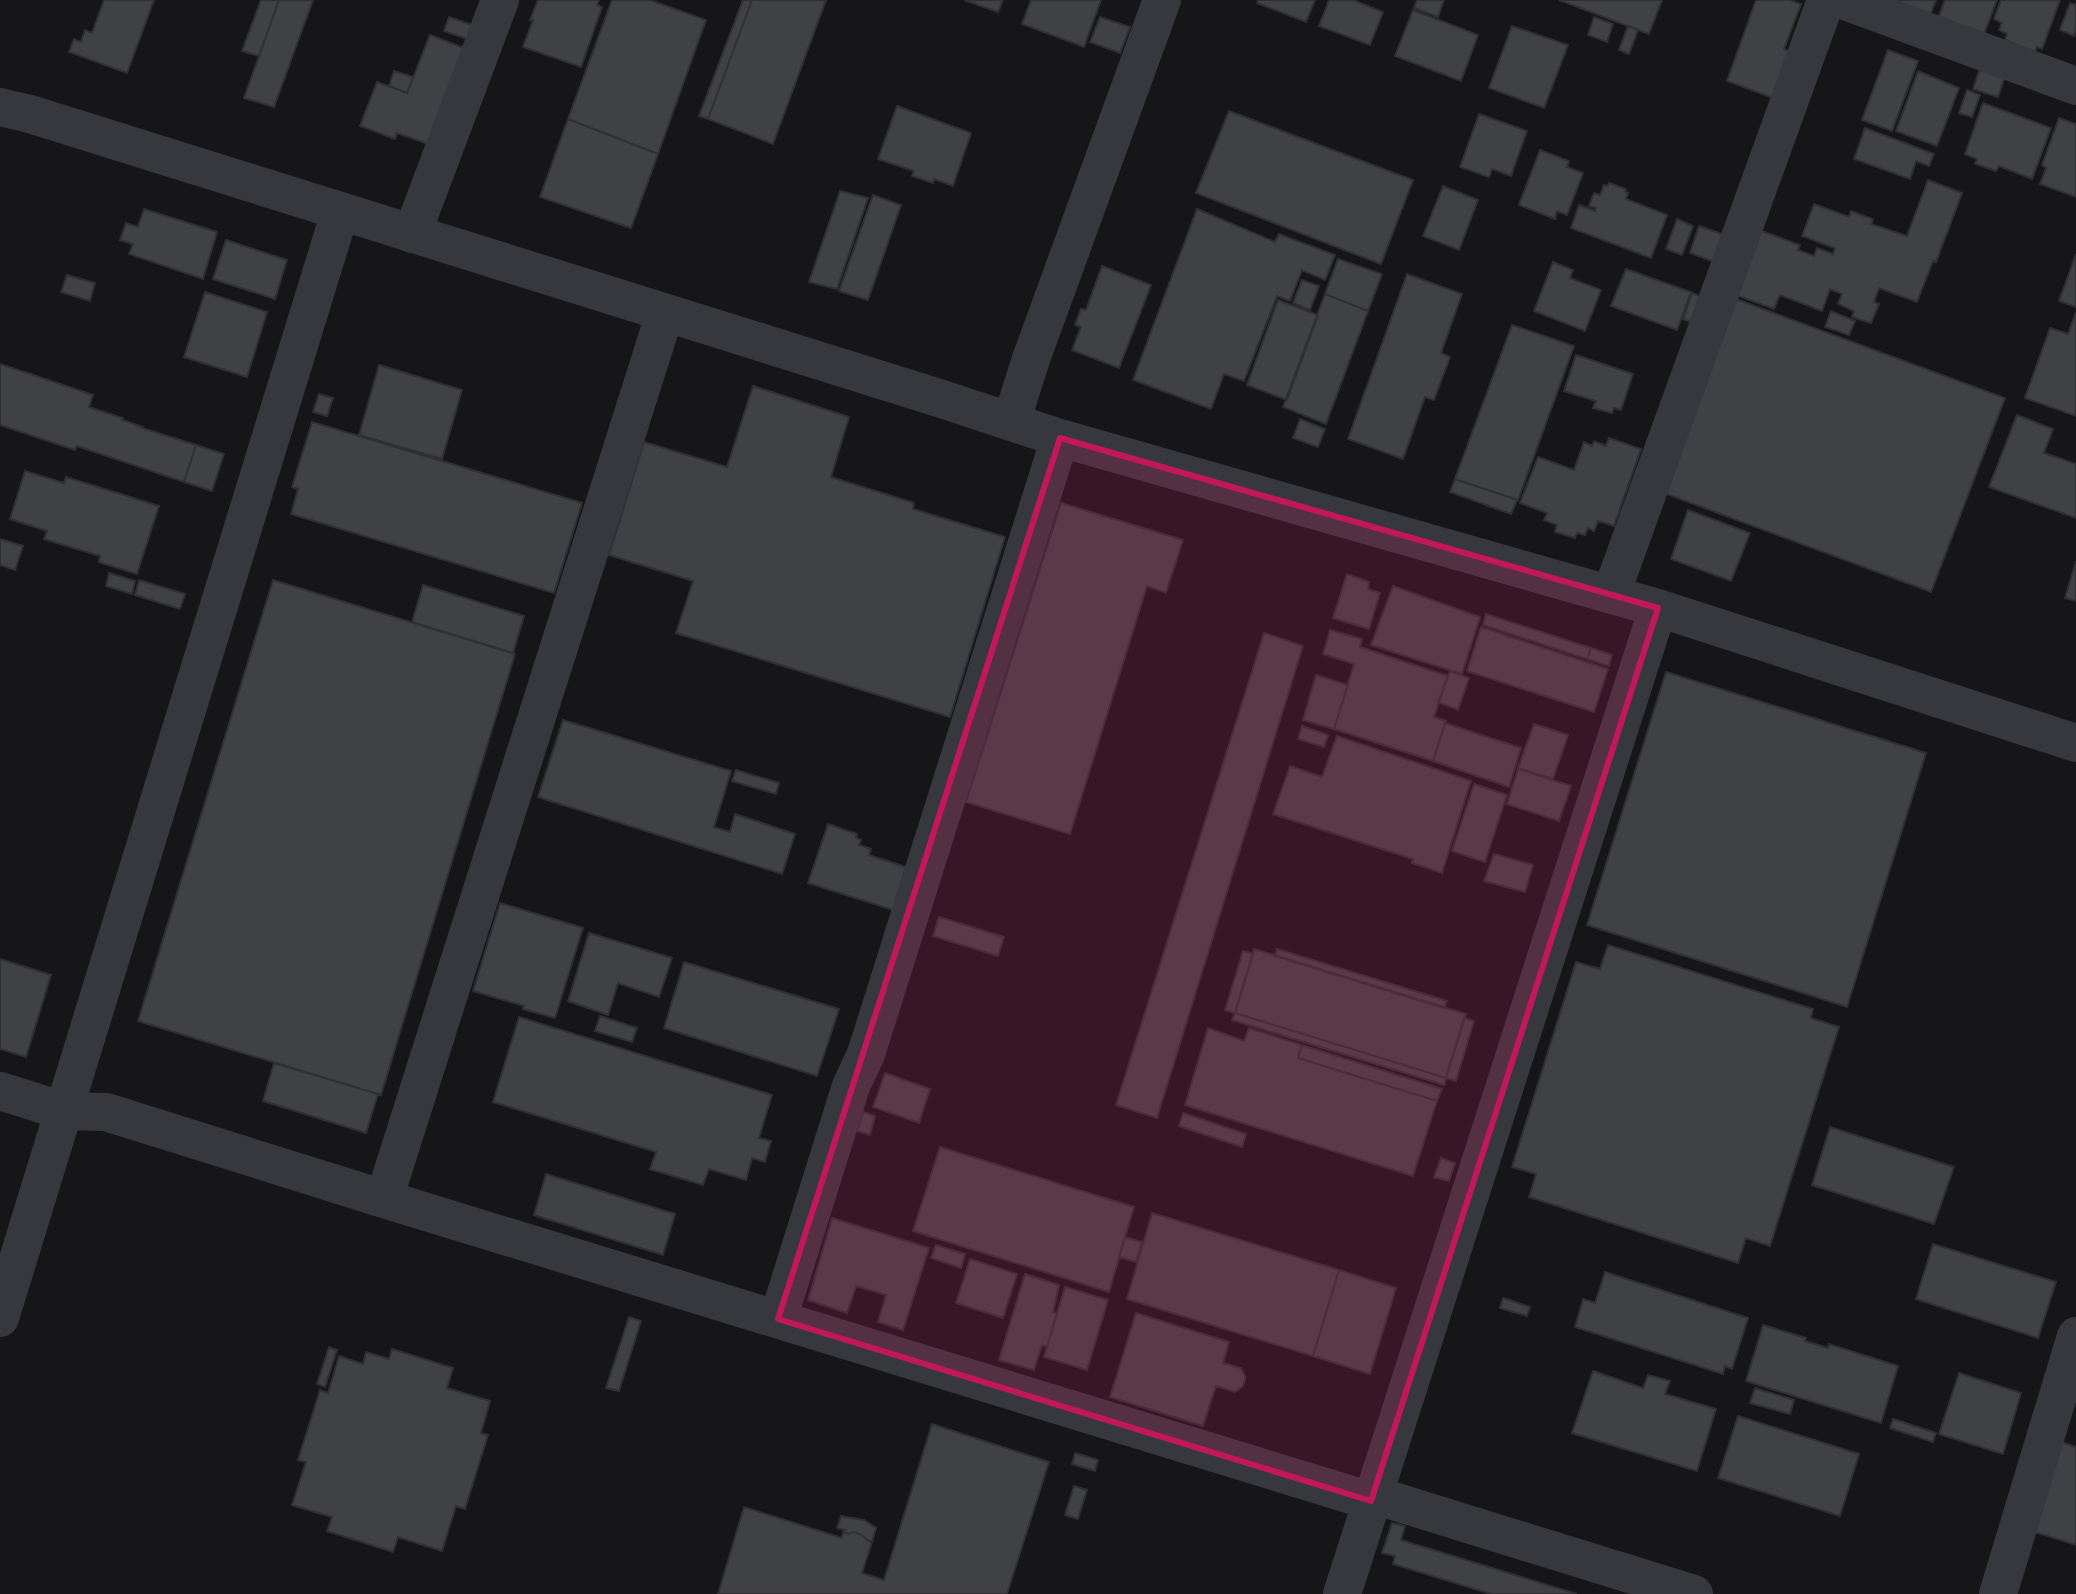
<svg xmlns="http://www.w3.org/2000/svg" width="2076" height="1594" viewBox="0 0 2076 1594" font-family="'Fira Sans Condensed',sans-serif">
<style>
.building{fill:#404145;stroke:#303034;stroke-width:2}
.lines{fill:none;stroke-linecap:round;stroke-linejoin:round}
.minor{stroke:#37383d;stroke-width:38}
.marked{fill:#c2185b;fill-opacity:0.2;stroke:#c2185b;stroke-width:6;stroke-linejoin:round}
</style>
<rect width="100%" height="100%" fill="#161618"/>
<path class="building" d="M104,0H154L127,73L69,52L74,39L81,42L85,30L92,33Z
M261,0H279L259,56L242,51Z
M279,0H313L274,107L244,98Z
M538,0H599L597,5L602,7L581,67L523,47L533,20H530Z
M612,0H650L706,20L658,154L568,119Z
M743,0H752L708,119L699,116Z
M752,0H826L773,144L708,119Z
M964,0H1003L998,12Z
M1031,0H1101L1084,47L1022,24Z
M1258,0H1315L1306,22L1257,3Z
M1329,0H1353L1383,12L1370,45L1319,26Z
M1417,0H1444L1438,17L1414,8Z
M1559,0H1662L1649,34Z
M1756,0H1790L1801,4L1784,49L1790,52L1773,98L1727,81Z
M1873,0H1936L1928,21Z
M1945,0H1997L1981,42L1936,24Z
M2001,0H2060L2042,49L2037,47L2035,52L2005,40L2007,34L1999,30L2002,23L1994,19Z
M2070,3L2076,5V29L2074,36L2060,30Z
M1413,10L1478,35L1461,81L1395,56Z
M449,17L475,26L470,40L444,31Z
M1100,17L1130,27L1120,53L1090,42Z
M1594,17L1613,24L1607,42L1588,35Z
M1512,26L1568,45L1544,108L1489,88Z
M1628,26L1638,30L1629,54L1619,50Z
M430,35L467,49L431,145L397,133L395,139L360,126L377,82L407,93Z
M1888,50L1918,61L1892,131L1862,120Z
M1981,65L2006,73L1998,97L1973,89Z
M394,71L413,77L407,93L389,86Z
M1918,71L1959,88L1937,146L1896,131Z
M1967,90L1980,95L1972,117L1959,113Z
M1983,103L2051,128L2032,179L1999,166L1996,171L1975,164L1977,159L1965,154Z
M897,106L971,133L953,186L934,179L933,183L912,176L914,171L878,159Z
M1229,111L1413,180L1381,264L1196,193Z
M1479,114L1527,131L1511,176L1492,169L1489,177L1460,167Z
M2059,118L2076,124V197L2040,184L2046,168L2042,165Z
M568,119L658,154L631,228L540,197Z
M1865,128L1934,154L1929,166L1916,161L1910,179L1854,159Z
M1540,150L1569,161L1567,167L1583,173L1567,215L1557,211L1555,219L1519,205Z
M1928,180L1962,193L1936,262L1933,261L1917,302L1879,288L1874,302L1879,304L1871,323L1852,317L1854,311L1838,304L1842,294L1830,289L1822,311L1780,295L1774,309L1736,295L1759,230L1800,245L1798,250L1814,256L1817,248L1833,254L1835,248L1802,236L1814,204L1849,217L1851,211L1873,219L1871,224L1907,236Z
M1609,183L1626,189L1625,192L1628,193L1626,199L1667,215L1651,258L1571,228L1579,205L1595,211L1596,208L1589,206L1594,193L1600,195L1604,185L1608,186Z
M1443,186L1478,200L1459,250L1423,236Z
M840,191L868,198L837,289L809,282Z
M873,195L901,205L868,300L839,291Z
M144,209L217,232L203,279L129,254L133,244L120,240L126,223L138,227Z
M1197,209L1275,242L1279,234L1335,255L1325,280L1302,270L1290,301L1277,296L1244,381L1224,374L1211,409L1133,380Z
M1677,219L1693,226L1682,255L1666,249Z
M1699,226L1725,235L1715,262L1690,253Z
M226,240L287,260L275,299L213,279Z
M2076,254V307L2059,301Z
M1338,259L1382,274L1368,311L1325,294Z
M1553,262L1573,270L1570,278L1601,290L1585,331L1534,311Z
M1102,266L1151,285L1119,368L1072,350L1081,327L1075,325L1081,309L1086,310Z
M1626,269L1691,292L1677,330L1611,306Z
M1407,274L1462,294L1441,353L1450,357L1434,400L1425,397L1403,459L1348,439Z
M67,275L95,283L90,301L61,292Z
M1302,280L1319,286L1310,310L1293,303Z
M205,292L267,312L247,377L184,357Z
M1692,293L1704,298L1695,323L1683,319Z
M1325,294L1368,311L1326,424L1283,407Z
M1736,299L2005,398L1931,592L1664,493Z
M1278,300L1318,315L1287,400L1247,385Z
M1831,311L1855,321L1849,335L1825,327Z
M2076,312V416L2025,398L2050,328L2068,334Z
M1512,325L1574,346L1518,500L1455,479Z
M1576,355L1633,374L1621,410L1614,408L1612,413L1593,408L1596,401L1564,391Z
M0,364L93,395L89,407L123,418L122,420L143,427L142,428L196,445L184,482L77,446L75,450L0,425Z
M379,365L462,390L442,459L359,435Z
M753,386L849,417L831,477L914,503L913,509L1005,537L950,717L676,633L693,581L609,555L644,442L727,467Z
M319,394L333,398L327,416L313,412Z
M2017,415L2053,429L2044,453L2076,464V518L1989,487Z
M1300,419L1325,429L1318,447L1293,438Z
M312,422L582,503L554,593L291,514L298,489L292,487Z
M1609,438L1641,449L1614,526L1598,521L1594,531L1588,528L1585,535L1577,533L1575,538L1555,532L1557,525L1544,520L1547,513L1520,503L1538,457L1574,470L1584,442L1592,446L1594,441L1606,446Z
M196,445L224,454L212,491L184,482Z
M25,471L64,483L66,477L159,506L137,574L99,562L100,556L44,539L47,531L10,519Z
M1455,479L1517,500L1511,514L1450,492Z
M1061,503L1183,540L1166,593L1147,586L1070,834L966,802Z
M1688,510L1750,533L1731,581L1671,559Z
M0,539L23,546L15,570L0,565Z
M2076,561V601L2065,598Z
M109,573L135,581L132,594L106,586Z
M1347,574L1369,582L1368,589L1380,593L1369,629L1333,618Z
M139,580L185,594L180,609L135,595Z
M273,580L515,654L381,1095L138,1021Z
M423,585L524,616L513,653L412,622Z
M1393,586L1480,617L1462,674L1371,645Z
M1486,614L1591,648L1587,659L1483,625Z
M1481,627L1608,669L1594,712L1467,671Z
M1330,630L1362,639L1360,647L1448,676L1434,717L1446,721L1433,761L1334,729L1354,664L1323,654Z
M1264,633L1303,646L1157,1118L1116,1105Z
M1591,648L1612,655L1609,666L1587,659Z
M1450,671L1469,678L1458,710L1438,702Z
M1666,672L1926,753L1847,1007L1587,925Z
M1316,675L1348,685L1334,729L1303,720Z
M563,720L731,771L714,827L730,832L735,814L795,834L782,874L538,797Z
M1445,723L1521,748L1509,787L1433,761Z
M1534,724L1568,735L1553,779L1518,768Z
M1302,726L1328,735L1324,747L1298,739Z
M1337,736L1471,781L1442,873L1412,863L1413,859L1273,814L1290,766L1322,777Z
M1518,769L1571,786L1559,821L1507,804Z
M736,770L779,783L776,794L732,781Z
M1474,784L1507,795L1485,862L1452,851Z
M828,824L857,834L856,838L861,840L859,845L871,849L869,855L906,867L893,910L808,883Z
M1494,854L1533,865L1525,892L1484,881Z
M500,903L583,928L555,1018L523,1009L524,1006L473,991Z
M939,917L1004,937L998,956L933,936Z
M589,933L672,958L659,997L618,983L608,1015L568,1001Z
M1608,945L1813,1009L1811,1018L1839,1027L1770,1246L1746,1238L1738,1263L1529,1197L1536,1174L1512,1167L1576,962L1600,969Z
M1254,949L1466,1014L1446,1078L1235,1013Z
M1277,949L1447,1001L1444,1008L1275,956Z
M1243,951L1253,954L1235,1013L1225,1010Z
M0,959L51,975L26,1057L0,1049Z
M684,962L839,1009L817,1076L664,1028Z
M1235,1013L1446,1078L1444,1085L1232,1020Z
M600,1016L637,1028L632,1042L595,1031Z
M519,1017L772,1095L759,1138L771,1141L765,1162L752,1158L746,1180L709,1169L703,1185L650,1169L656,1152L493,1102Z
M1464,1018L1474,1021L1456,1081L1446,1078Z
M1208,1028L1244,1041L1249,1028L1302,1045L1298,1058L1437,1101L1413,1176L1185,1105Z
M1302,1045L1442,1089L1437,1101L1298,1058Z
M274,1063L378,1094L366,1133L263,1101Z
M885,1073L930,1089L919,1123L873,1107Z
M863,1112L875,1116L870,1135L857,1131Z
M1183,1113L1246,1134L1242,1147L1179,1126Z
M1830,1127L1954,1167L1934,1224L1812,1185Z
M940,1147L1134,1207L1109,1292L913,1231Z
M1441,1158L1455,1163L1449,1181L1434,1177Z
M546,1174L675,1214L663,1255L534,1215Z
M1152,1213L1339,1270L1313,1356L1127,1299Z
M832,1218L929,1248L903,1330L878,1322L886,1295L856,1286L847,1313L808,1300Z
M1125,1237L1142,1242L1136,1262L1119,1257Z
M1933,1244L2056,1282L2038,1338L1916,1299Z
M936,1245L965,1254L961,1268L931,1258Z
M970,1259L1017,1274L1003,1318L956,1303Z
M1339,1270L1396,1288L1370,1374L1313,1356Z
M1605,1272L1748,1318L1732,1369L1725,1366L1723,1374L1575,1327L1583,1299L1595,1303Z
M1025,1274L1059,1285L1053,1312L1057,1313L1047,1347L1042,1345L1034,1370L999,1360Z
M1065,1287L1108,1300L1087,1370L1044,1357Z
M1503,1298L1530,1307L1527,1316L1500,1308Z
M1136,1313L1229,1342L1223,1363L1241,1368L1245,1376V1380L1243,1386L1235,1392L1216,1386L1203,1426L1110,1397Z
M629,1317L641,1321L619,1391L606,1388Z
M1763,1325L1806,1338L1805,1341L1828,1348L1829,1344L1898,1366L1881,1423L1746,1381Z
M329,1347L337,1350L325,1387L317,1384Z
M392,1349L453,1368L447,1388L490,1401L481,1433L488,1435L465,1509L456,1506L442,1551L398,1537L393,1552L327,1531L332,1517L292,1505L306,1462L298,1460L320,1390L328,1393L339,1356L363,1364L366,1352L389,1359Z
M1593,1371L1643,1388L1648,1375L1670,1381L1665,1394L1716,1409L1697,1471L1572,1433Z
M1959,1373L2021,1393L2003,1454L1939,1434Z
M1755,1388L1794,1400L1790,1414L1750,1403Z
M1738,1416L1859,1454L1840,1516L1718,1478Z
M1893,1419L1936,1433L1933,1442L1890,1428Z
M932,1424L1049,1462L1007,1594H718L744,1507L842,1538L843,1532L848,1534L854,1532L862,1535L867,1540L872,1542L862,1573L884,1580Z
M2059,1441L2076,1447V1545L2031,1531Z
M1075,1453L1098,1460L1095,1471L1072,1464Z
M1074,1486L1087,1490L1078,1519L1065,1515Z
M841,1516L864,1520L876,1528L872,1542L867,1540L862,1535L854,1532L848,1534L843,1532L845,1530L837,1528Z
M1392,1523L1405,1526L1401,1540L1577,1594H1491L1393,1564L1395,1556L1382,1553Z"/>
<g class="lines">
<path class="minor" d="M1842,0L2076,86
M0,107L30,114L942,399L1060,438L1658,608L2076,743
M412,234L500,0
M1011,422L1031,359L1162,0
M1611,594L1826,0
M0,1091L64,1111L106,1112L384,1199L1371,1501
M384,1199L665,313
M0,1318L340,212
M778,1319L851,1086L866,1054L1060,438
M1374,1495L1694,1594
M1342,1594L1658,608
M1998,1594L2076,1336"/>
</g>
<path class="marked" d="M1060,438L1658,608L1371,1501L778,1319Z"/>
</svg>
